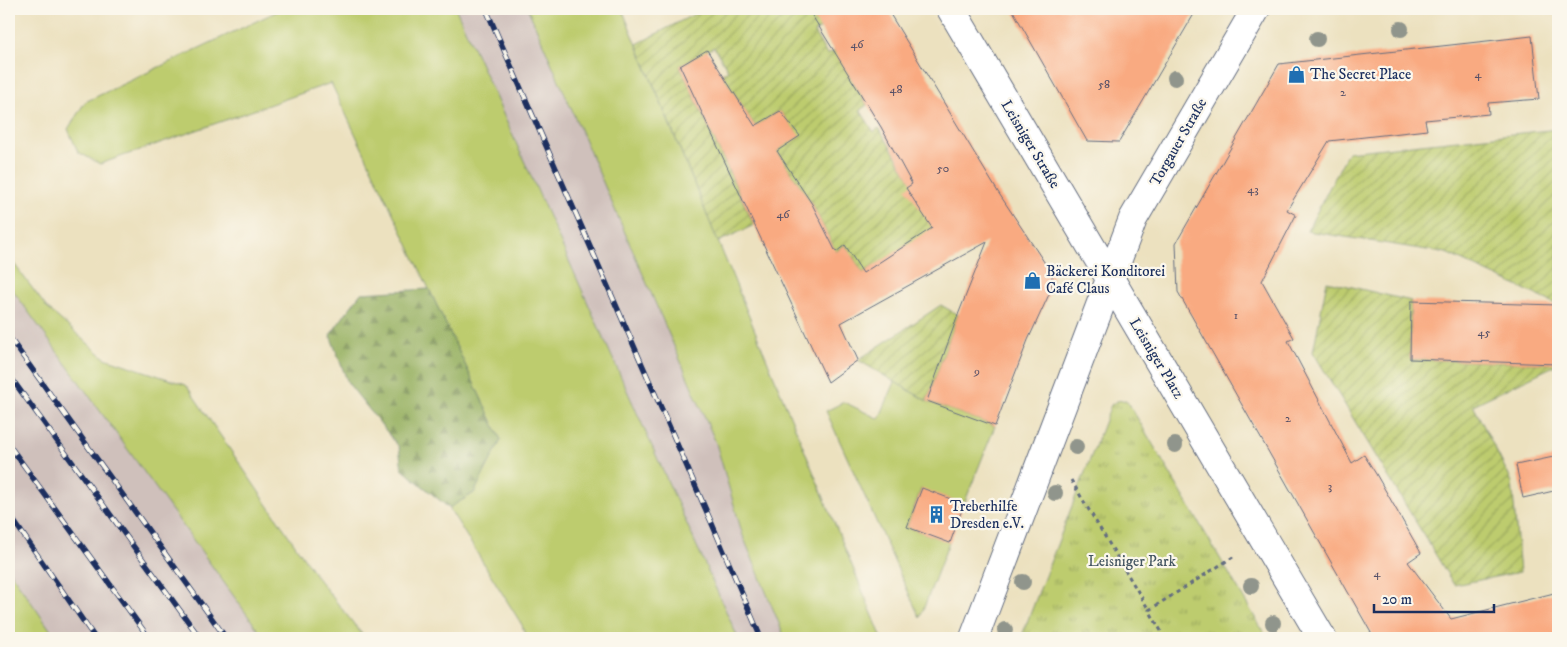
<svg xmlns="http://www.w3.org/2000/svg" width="1567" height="647" viewBox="0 0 1567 647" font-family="'IM FELL DW Pica',serif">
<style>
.industrial{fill:#cfc0bb}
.grass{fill:#bdcc6e;stroke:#6c7e66}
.forest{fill:url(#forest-firs);stroke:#587060}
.park{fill:url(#park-tufts);stroke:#6c7e66}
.garden{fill:url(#garden-furrows);stroke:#6c7e66}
.building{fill:#f9aa81}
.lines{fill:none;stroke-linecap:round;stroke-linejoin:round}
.minor-casing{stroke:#646d80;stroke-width:30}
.path{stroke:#646d80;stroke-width:3;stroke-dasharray:4 4;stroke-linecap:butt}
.minor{stroke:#fff;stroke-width:28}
.rail-casing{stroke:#1b2f5e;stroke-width:5.5}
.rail{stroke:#fbf7ec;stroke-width:4;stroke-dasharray:11;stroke-linecap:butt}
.tree{fill:#90958c}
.labels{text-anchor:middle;stroke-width:4.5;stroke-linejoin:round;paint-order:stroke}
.number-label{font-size:12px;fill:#524e67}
.poi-label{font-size:15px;fill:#1b2f5e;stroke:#fbf7ec;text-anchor:start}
.street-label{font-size:15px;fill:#1b2f5e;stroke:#fbf7ec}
.park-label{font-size:15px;fill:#445662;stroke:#fbf7ec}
</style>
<defs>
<pattern id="forest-firs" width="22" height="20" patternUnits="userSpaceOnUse" patternTransform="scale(1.25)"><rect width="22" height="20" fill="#96b061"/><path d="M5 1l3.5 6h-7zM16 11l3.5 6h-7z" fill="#7a9053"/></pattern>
<pattern id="park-tufts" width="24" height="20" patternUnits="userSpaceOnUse" patternTransform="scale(1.25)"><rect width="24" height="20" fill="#bdcc6e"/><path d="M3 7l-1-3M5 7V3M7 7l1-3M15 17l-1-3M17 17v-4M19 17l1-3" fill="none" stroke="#99a65e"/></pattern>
<pattern id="garden-furrows" width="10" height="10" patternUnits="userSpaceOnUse" patternTransform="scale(1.25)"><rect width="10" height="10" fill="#bdcc6e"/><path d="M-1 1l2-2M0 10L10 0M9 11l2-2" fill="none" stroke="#99a65e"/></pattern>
</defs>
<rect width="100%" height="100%" fill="#fbf7ec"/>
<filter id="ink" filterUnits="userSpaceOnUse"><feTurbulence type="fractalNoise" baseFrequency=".02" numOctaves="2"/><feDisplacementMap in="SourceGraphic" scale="10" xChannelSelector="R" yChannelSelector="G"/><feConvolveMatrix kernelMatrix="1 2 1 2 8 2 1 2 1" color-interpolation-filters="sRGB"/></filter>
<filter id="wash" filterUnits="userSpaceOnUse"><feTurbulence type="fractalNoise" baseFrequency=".0096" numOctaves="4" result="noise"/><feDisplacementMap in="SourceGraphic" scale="20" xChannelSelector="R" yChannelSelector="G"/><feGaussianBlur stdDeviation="1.12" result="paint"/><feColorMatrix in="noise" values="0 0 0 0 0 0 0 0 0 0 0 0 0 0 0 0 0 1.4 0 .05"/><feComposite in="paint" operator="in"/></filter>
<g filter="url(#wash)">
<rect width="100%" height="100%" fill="#ece1bf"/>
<path class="industrial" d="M456,9H528L716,443L743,536L785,638H738Z
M9,285L264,638H56L9,570Z"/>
<path class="grass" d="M282,9H456L738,638H526L522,625L449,508L474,493L501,440L331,83L100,164L78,152L68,129L85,102Z
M528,9H622L882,638H785L743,536L716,443Z
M9,257L47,308L105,358L186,385L319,580L365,638H264L9,285Z
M895,382L927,401L995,426L964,504L921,489L907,527L949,542L920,618L826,411L844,402L879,419Z
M9,570L56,638H14L9,628Z"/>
<path class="forest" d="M429,289L501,440L474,493L449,508L402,469L399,447L348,383L330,335L361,293Z"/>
<path class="park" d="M1126,400L1132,409L1267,638H1021L1111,405L1117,401Z"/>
<path class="garden" d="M704,9H808L821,28L814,32L827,55L835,51L867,105L860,110L874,132L879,128L938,226L863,273L845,245L836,252L812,204L777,151L799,136L780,111L755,126L722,74L728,70L714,47L680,66L754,225L718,242L637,44Z
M1558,129V364L1473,405L1512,482L1520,572L1454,585L1313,352L1327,281L1411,301L1410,359L1556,364L1558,305L1446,253L1307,231L1348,152Z
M941,305L958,315L927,401L858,360Z"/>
<g id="blocks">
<path class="building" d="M808,9H887L998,192L1052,274V288L1028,340L995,426L927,401L958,315L987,242L841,323L858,360L828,382L680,66L707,50L755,126L780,111L800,136L777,151L812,204L836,252L845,245L863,273L932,228L906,188L912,184L881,127Z
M1012,9H1197L1119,142L1087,141Z
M1532,36L1539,99L1488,103L1489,114L1425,120L1427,130L1329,141L1287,210L1296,215L1262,281L1294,338L1288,341L1352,463L1364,455L1376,474L1421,553L1408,562L1451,619L1558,592V638H1374L1178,292L1176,243L1279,64Z
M1411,301L1558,305L1556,364L1410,359Z
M1558,456V490L1523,498L1516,465Z
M922,488L964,504L950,543L907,527Z"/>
</g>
</g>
<g filter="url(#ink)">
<use href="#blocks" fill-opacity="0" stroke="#646d80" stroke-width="1"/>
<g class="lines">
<defs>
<path id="minor" d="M951,9L1322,638
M974,638L1133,219L1256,9"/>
</defs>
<use href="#minor" class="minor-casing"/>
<path class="path" d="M1071,480L1149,610
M1165,638L1149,610L1233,557"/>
<use href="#minor" class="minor"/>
<defs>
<path id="rail" d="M486,9L713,526L761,638
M9,337L226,638
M9,375L200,638
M9,445L149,638
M9,514L95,638"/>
</defs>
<use href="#rail" class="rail-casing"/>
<use href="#rail" class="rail"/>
</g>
<g class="tree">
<circle cx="1401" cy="29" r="8"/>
<circle cx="1317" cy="39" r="8"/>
<circle cx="1175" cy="78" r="8"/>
<circle cx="1175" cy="445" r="8"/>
<circle cx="1076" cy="447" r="8"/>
<circle cx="1055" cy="493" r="8"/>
<circle cx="1023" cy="582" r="8"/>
<circle cx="1251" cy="586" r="8"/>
<circle cx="1273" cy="623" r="8"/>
<circle cx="1005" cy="630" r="8"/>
</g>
</g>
<defs>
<symbol id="shop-bare" viewBox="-9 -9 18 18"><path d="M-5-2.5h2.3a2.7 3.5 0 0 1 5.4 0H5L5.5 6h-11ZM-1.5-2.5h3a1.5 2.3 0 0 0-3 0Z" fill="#1f6fb2" stroke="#fbf7ec" stroke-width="2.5" paint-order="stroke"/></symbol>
<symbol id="building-bare" viewBox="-9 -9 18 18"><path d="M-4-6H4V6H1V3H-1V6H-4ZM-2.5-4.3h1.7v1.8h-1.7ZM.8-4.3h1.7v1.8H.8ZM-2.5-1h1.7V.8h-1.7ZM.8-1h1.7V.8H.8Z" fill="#1f6fb2" stroke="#fbf7ec" stroke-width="2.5" paint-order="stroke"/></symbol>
</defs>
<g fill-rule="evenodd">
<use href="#shop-bare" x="1284" y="62" width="25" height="25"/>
<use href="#shop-bare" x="1020" y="268" width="25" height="25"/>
<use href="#building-bare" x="924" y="502" width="25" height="25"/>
</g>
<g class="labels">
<g class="number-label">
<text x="857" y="48">46</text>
<text x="1478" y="78">4</text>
<text x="1104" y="88">58</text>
<text x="896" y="93">48</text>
<text x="1343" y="96">2</text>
<text x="943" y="172">50</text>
<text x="1253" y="193">43</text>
<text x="783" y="218">46</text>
<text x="1236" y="319">1</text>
<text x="1484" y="336">45</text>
<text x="977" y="375">9</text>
<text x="1288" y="422">2</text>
<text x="1330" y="490">3</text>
<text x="1377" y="577">4</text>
</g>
<g class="poi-label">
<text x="1310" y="79">The Secret Place</text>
<text x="1046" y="276">Bäckerei Konditorei<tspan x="1046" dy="17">Café Claus</tspan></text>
<text x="950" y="511">Treberhilfe<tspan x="950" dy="17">Dresden e.V.</tspan></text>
</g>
<g class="street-label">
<text transform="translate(1178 142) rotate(-60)" y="5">Torgauer Straße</text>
<text transform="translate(1031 144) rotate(59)" y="5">Leisniger Straße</text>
<text transform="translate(1157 358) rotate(59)" y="5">Leisniger Platz</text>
</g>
<g class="park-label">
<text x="1132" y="566">Leisniger Park</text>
</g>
</g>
<rect width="1567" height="647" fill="none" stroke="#fbf7ec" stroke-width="30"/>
<path d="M1374 604v8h120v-8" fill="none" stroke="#1b2f5e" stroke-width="2.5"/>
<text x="1382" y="604" font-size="15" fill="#1b2f5e" stroke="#fbf7ec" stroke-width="4" paint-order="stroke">20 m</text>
</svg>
